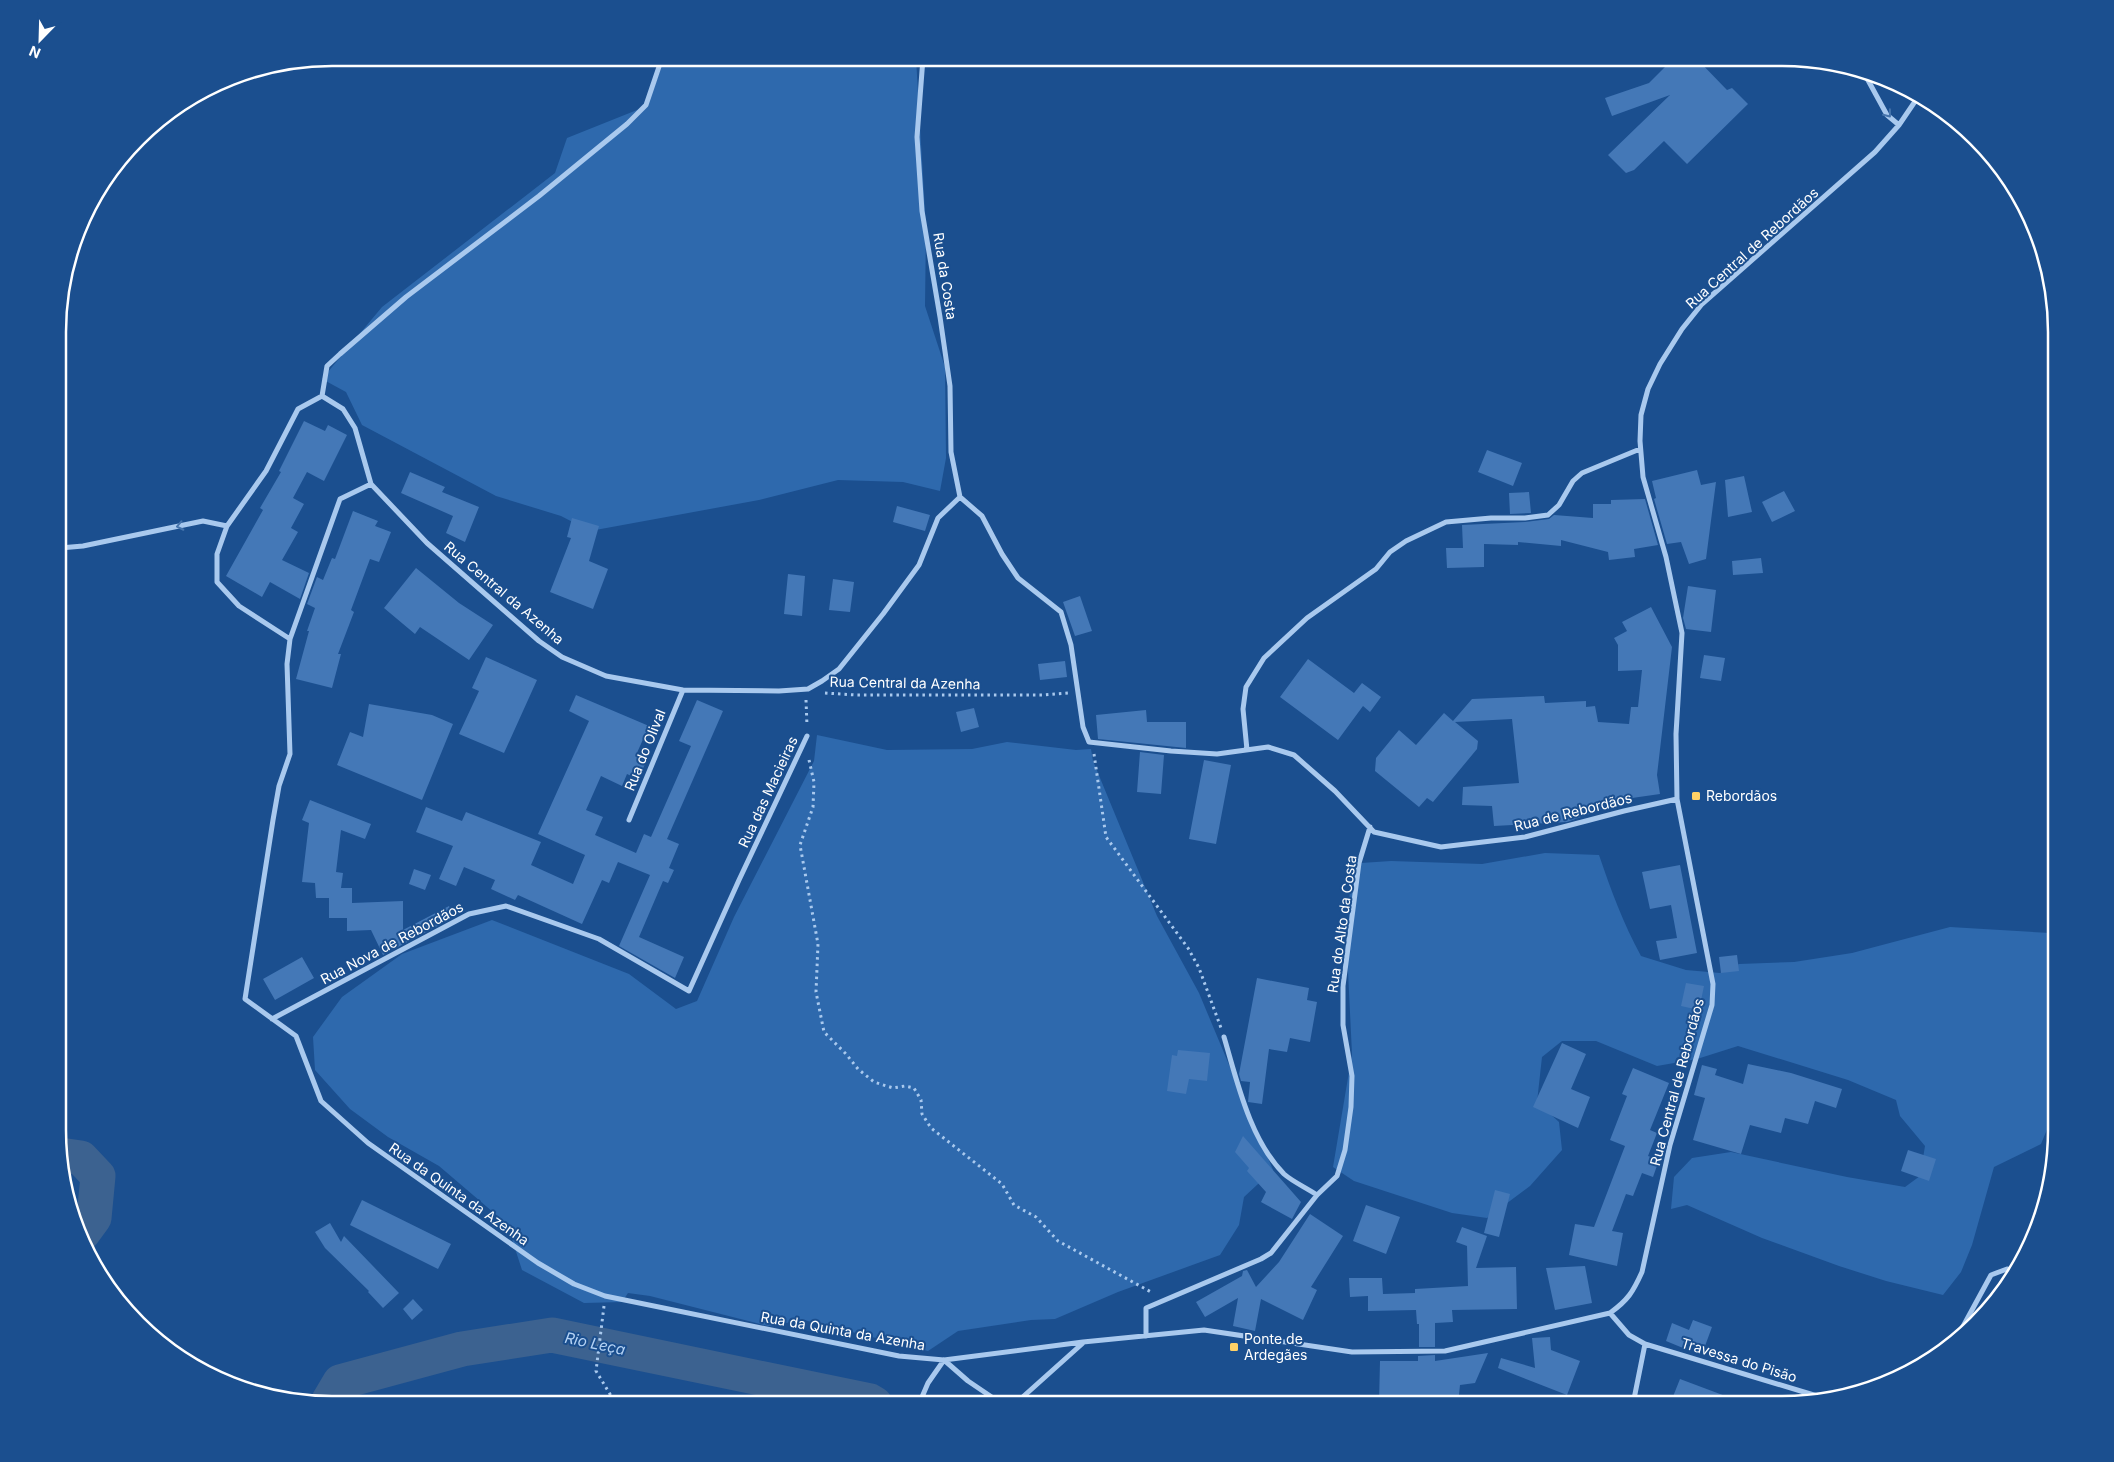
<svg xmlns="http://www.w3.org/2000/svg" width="2114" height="1462" viewBox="0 0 2114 1462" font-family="Inter,sans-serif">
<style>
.green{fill:#2e69ad}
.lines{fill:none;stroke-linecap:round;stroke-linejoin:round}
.river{stroke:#3c6290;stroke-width:35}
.building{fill:#4478b7}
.path{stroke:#a9c9ee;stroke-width:3;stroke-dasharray:2.5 4;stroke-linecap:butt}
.minor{stroke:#a9c9ee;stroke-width:5}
.oneway{stroke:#4674ac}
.poi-dot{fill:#ffd166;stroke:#1b4f8f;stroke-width:2}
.labels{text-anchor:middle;stroke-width:4;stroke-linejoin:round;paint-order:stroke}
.street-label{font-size:14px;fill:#fff;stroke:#1b4f8f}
.poi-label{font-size:14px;fill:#fff;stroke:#1b4f8f;text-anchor:start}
.water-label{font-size:15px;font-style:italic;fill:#b5d3f5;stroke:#1b4f8f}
.rim{fill:none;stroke:#fff;stroke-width:2.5}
</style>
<rect width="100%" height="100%" fill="#1b4f8f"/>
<path class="green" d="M665,58H916L926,229L925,306L945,367L946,458L940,491L903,482L838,480L759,500L590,531L561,516L496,496L362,425L346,392L322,379L382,307L555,173L567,138L647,106Z
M817,735L887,750L972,749L1007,742L1076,750L1091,749L1093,761L1157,916L1199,993L1273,1170L1244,1197L1239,1225L1220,1255L1118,1292L1055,1319L1031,1320L958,1331L928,1351L804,1320L768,1326L650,1296L628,1293L622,1302L584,1303L522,1270L507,1224L439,1166L388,1137L350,1109L315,1070L313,1037L342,997L402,954L492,920L629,974L676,1009L697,1001L734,917L814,761Z
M1545,853L1599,855C1611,890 1623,923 1641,956L1686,970L1720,973L1739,964L1794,962L1852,953L1950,927L2050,933L2056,935V1108L2041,1144L1994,1167L1972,1245L1961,1272L1943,1295L1886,1281L1839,1266L1762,1238L1687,1205L1671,1209L1674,1177L1692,1158L1731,1152L1847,1177L1905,1187L1920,1176L1925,1146L1900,1116L1896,1100L1848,1080L1738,1046L1697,1059L1657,1066L1596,1041H1562L1542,1057L1537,1102L1559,1122L1562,1150L1530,1186L1487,1218L1452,1213L1354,1181L1333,1167L1352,1054L1348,971L1350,873L1346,864L1391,861L1482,864Z"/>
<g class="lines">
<path class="river" d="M60,1155L81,1158L98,1176L94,1218L83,1233
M327,1404L340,1382L462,1349L552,1335L870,1401L875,1404"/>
</g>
<path class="building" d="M1674,58H1696L1727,90L1732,88L1748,104L1687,164L1664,141L1634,170L1626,173L1608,155L1670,95L1612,116L1605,98L1649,83Z
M304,421L325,431L328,425L347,435L324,481L307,472L293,498L304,504L291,528L298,532L282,560L309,573L300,599L270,582L262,597L226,576L263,510L260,508L281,472L279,471Z
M1487,450L1522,463L1513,486L1478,472Z
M1697,470L1701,485L1716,482L1706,559L1689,564L1681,542L1667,544L1654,499L1656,498L1652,481Z
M410,472L445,487L442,492L479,507L465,542L446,533L453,516L401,493Z
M1744,476L1752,512L1728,517L1725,480Z
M1784,491L1795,511L1772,522L1762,502Z
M1529,492L1531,513L1510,514L1509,493Z
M1645,499L1658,545L1634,549L1635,557L1609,560L1608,552L1561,540V546L1518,542V545L1484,544V567L1447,568L1446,548H1463L1462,525L1525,522L1549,519L1554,515L1593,518V504H1611V500Z
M897,506L930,515L925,531L893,522Z
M353,511L378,521L375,526L391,532L379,562L370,559L351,610L354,612L338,654H341L332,688L296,679L309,631H307L315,608L307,604L317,577L323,580L332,558L335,559Z
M572,518L599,526L589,561L608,569L593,609L550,592L571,538L567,537Z
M1761,558L1763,573L1733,575L1732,561Z
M416,568L459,603L493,625L469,660L420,627L415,634L384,608Z
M788,574L805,576L802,616L784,614Z
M833,579L854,582L850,612L829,610Z
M1688,586L1716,590L1711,632L1686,629L1683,618Z
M1080,596L1092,631L1075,636L1063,602Z
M1651,607L1672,647L1657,775L1660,794L1604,802L1606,808L1567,822L1494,826L1492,806L1462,805L1463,787L1519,783L1512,719L1455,722L1478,741L1477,749L1433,802L1427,798L1419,807L1375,771L1376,758L1399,730L1416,745L1444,713L1453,721L1472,699L1544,696L1545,703L1586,701V707L1595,706L1598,722L1629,724L1631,707H1638L1642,670L1618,671V645L1614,638L1627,631L1622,622Z
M1704,655L1725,658L1721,681L1700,678Z
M486,657L537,680L504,753L459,734L479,691L472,688Z
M1308,659L1354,693L1362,683L1381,697L1370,712L1363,706L1338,740L1280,697Z
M1065,661L1067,677L1040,680L1038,664Z
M576,695L649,726L636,755L647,760L638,779L627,774L622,786L601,776L586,810L603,817L595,835L636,853L644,834L651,837L691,746L679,741L697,700L723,711L667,839L679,844L669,868L674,870L668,883L663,881L639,937L684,957L675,978L619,946L650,875L618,862L609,883L602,880L582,924L518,895L515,900L491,889L495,880L464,867L456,886L439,879L453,846L416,832L426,807L462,821L466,812L541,842L531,865L573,884L585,855L538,834L589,721L569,711Z
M369,704L432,715L453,724L422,800L337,765L350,732L363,737Z
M974,708L979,727L961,732L956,712Z
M1146,710L1147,722H1186V748L1098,739L1096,715Z
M1140,752L1164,755L1161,794L1137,792Z
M1204,760L1231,765L1216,844L1189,839Z
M310,800L371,824L365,839L341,830L336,872L343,873L341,888H352V903L403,901V930L449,906L454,917L383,955L371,930L347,931V918H329V898H316L315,883L302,882L309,823L302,820Z
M1680,865L1697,953L1660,960L1656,941L1677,938L1671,905L1650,909L1642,872Z
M414,869L431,875L425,890L409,884Z
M1737,955L1739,971L1721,973L1719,957Z
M302,957L314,978L275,1000L263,979Z
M1257,978L1309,988L1307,1000L1317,1002L1310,1042L1290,1038L1287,1052L1269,1049L1262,1104L1248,1102L1250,1082L1241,1081L1239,1074Z
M1686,983L1704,986L1699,1010L1681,1006Z
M1562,1043L1586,1054L1571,1089L1590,1097L1578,1128L1533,1107Z
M1178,1050L1210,1053L1207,1081L1189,1079L1186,1094L1167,1091L1172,1055L1177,1056Z
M1748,1064L1791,1073L1842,1089L1836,1108L1815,1101L1808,1124L1785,1118L1781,1133L1750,1125L1741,1154L1693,1140L1705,1098L1694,1095L1702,1065L1717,1069L1715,1075L1743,1084Z
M1633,1068L1669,1083L1650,1130L1657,1133L1648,1156L1659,1160L1653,1177L1642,1173L1633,1196L1626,1194L1612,1231L1623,1233L1617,1266L1569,1255L1575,1224L1594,1227L1625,1146L1610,1140L1627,1096L1622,1094Z
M1243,1136L1301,1202L1292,1219L1261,1202L1266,1192L1247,1171L1249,1168L1235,1152Z
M1908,1150L1936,1159L1929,1181L1901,1171Z
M1495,1190L1510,1194L1499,1237L1484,1233Z
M362,1200L451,1244L438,1269L350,1225Z
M1366,1205L1400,1217L1386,1254L1353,1241Z
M1310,1214L1343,1236L1311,1287L1317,1290L1303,1320L1261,1299L1255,1331L1233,1326L1238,1298L1205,1317L1196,1302L1242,1276L1243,1271L1247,1270L1256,1287L1279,1262Z
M330,1223L341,1242L344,1236L399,1293L383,1308L368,1292L369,1291L325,1248L315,1232Z
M1462,1227L1487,1236L1476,1268L1516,1267L1517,1309L1452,1310L1453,1322L1435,1323V1347H1419V1324H1417L1416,1310L1368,1311V1296L1350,1297L1349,1278H1382L1383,1294L1415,1293V1289L1468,1286L1467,1246L1456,1242Z
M1585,1266L1592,1303L1555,1310L1546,1268Z
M413,1299L423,1310L412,1320L403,1309Z
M1693,1320L1712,1327L1705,1346L1686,1339L1683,1348L1666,1341L1672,1323L1689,1330Z
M1550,1337L1551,1350L1580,1361L1567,1395L1498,1368L1501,1358L1535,1368L1532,1338Z
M1488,1353L1475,1383L1460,1385L1458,1404H1379L1380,1361H1418V1356L1435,1355V1361Z
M1680,1379L1744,1403V1404H1670Z"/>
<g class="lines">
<path class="path" d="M825,693L856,695H1043L1068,693
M806,700L807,726
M1094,754L1106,837L1188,948L1199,968L1221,1028
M809,760L814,782L813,807L800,845L818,944L816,992L824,1032L846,1054L858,1069L874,1082L893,1088L905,1086L914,1088L921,1100L922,1114L931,1128L1002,1184L1014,1205L1036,1217L1058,1241L1151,1292
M604,1306L596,1371L616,1404"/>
<path class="minor" d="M923,58L917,137L922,211L940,317L950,386L951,452L960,497
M1863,71L1887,115L1899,125
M322,396L343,409L355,428L371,484L427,543L539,641L562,657L606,676L683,690L779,691L808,689L822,681L839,669L883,614L919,565L938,518L960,497
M322,396L327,366L340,354L406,297L539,196L627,124L646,105L662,58
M371,484L340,499L290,639L287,664L290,754L279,786L273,820L245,999L296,1036L321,1101L368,1143L538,1263L574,1284L605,1296L899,1356L944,1360L1083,1342L1204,1330L1352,1352L1445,1351L1610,1313C1628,1300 1633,1292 1642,1272L1670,1145L1712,1005L1713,984L1677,799L1676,734L1682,633L1666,557L1643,477L1640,441L1641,415L1648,389L1660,364L1682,329L1702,304L1875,152L1899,125L1918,97
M960,497L982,516L1002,554L1018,578L1061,612L1071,645L1083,727L1089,742L1171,751L1217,754L1268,747L1294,755L1335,791L1374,832L1441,847L1525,837L1624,811L1677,799
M60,548L83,546L203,521L227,526
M290,639L239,606L217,582V554L227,526L266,471L298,409L322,396
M1247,750L1243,709L1246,687L1264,658L1307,618L1376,569L1390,552L1406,541L1446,522L1491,518H1525L1548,515L1559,505L1573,481L1582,473L1640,449
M629,820L683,690
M272,1019L469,914L506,906L599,939L689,991L739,880L807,736
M1224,1037C1237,1081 1250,1140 1284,1174C1293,1182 1307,1188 1317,1195
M1610,1313L1629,1335L1645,1344L1633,1404
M1146,1336V1308L1261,1259L1271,1253L1317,1195L1337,1176L1345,1150L1351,1107L1352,1076L1343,1025V986L1359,863L1370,827
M1954,1343L1991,1275L2007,1269L2014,1271
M1645,1344L1827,1399
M919,1404L928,1383L944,1360L968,1381L1002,1404
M1015,1404L1083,1343
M1096,1404L1105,1400L1128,1404"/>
</g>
<defs><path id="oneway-chevron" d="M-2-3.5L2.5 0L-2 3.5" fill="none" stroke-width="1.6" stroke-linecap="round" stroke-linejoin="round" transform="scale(1.25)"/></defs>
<g class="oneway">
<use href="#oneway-chevron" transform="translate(1888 114) rotate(52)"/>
<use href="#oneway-chevron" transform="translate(180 526) rotate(168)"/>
</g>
<g class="poi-dot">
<rect x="1691" y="791" width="10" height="10" rx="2.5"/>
<rect x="1229" y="1342" width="10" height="10" rx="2.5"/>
</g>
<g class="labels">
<g class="street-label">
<text transform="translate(1752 248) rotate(-42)" y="5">Rua Central de Rebordãos</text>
<text transform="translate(945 276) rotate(81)" y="5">Rua da Costa</text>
<text transform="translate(504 593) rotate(40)" y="5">Rua Central da Azenha</text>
<text transform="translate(905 683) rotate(1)" y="5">Rua Central da Azenha</text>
<text transform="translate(645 750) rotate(-68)" y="5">Rua do Olival</text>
<text transform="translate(768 792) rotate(-65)" y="5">Rua das Macieiras</text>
<text transform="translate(1573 812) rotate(-14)" y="5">Rua de Rebordãos</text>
<text transform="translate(1342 924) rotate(-82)" y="5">Rua do Alto da Costa</text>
<text transform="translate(392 943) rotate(-28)" y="5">Rua Nova de Rebordãos</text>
<text transform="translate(1677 1082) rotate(-75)" y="5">Rua Central de Rebordãos</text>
<text transform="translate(459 1194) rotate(35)" y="5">Rua da Quinta da Azenha</text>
<text transform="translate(843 1331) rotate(10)" y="5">Rua da Quinta da Azenha</text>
<text transform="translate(1739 1360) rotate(17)" y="5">Travessa do Pisão</text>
</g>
<g class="poi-label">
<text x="1706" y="801">Rebordãos</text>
<text x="1244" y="1344">Ponte de<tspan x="1244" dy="16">Ardegães</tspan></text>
</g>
<g class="water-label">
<text transform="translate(595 1344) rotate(12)" y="5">Rio Leça</text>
</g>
</g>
<path d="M0 0H2114V1462H0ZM332 66H1782A266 266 0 0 1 2048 332V1130A266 266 0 0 1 1782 1396H332A266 266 0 0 1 66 1130V332A266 266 0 0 1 332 66Z" fill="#1b4f8f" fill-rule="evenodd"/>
<path class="rim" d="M332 66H1782A266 266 0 0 1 2048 332V1130A266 266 0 0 1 1782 1396H332A266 266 0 0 1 66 1130V332A266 266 0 0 1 332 66Z"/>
<g transform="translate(40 40) rotate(203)" stroke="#1b4f8f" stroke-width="4" paint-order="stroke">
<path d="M0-4L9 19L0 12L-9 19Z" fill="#ffffff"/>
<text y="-8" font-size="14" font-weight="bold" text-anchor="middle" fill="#ffffff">N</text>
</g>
</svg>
